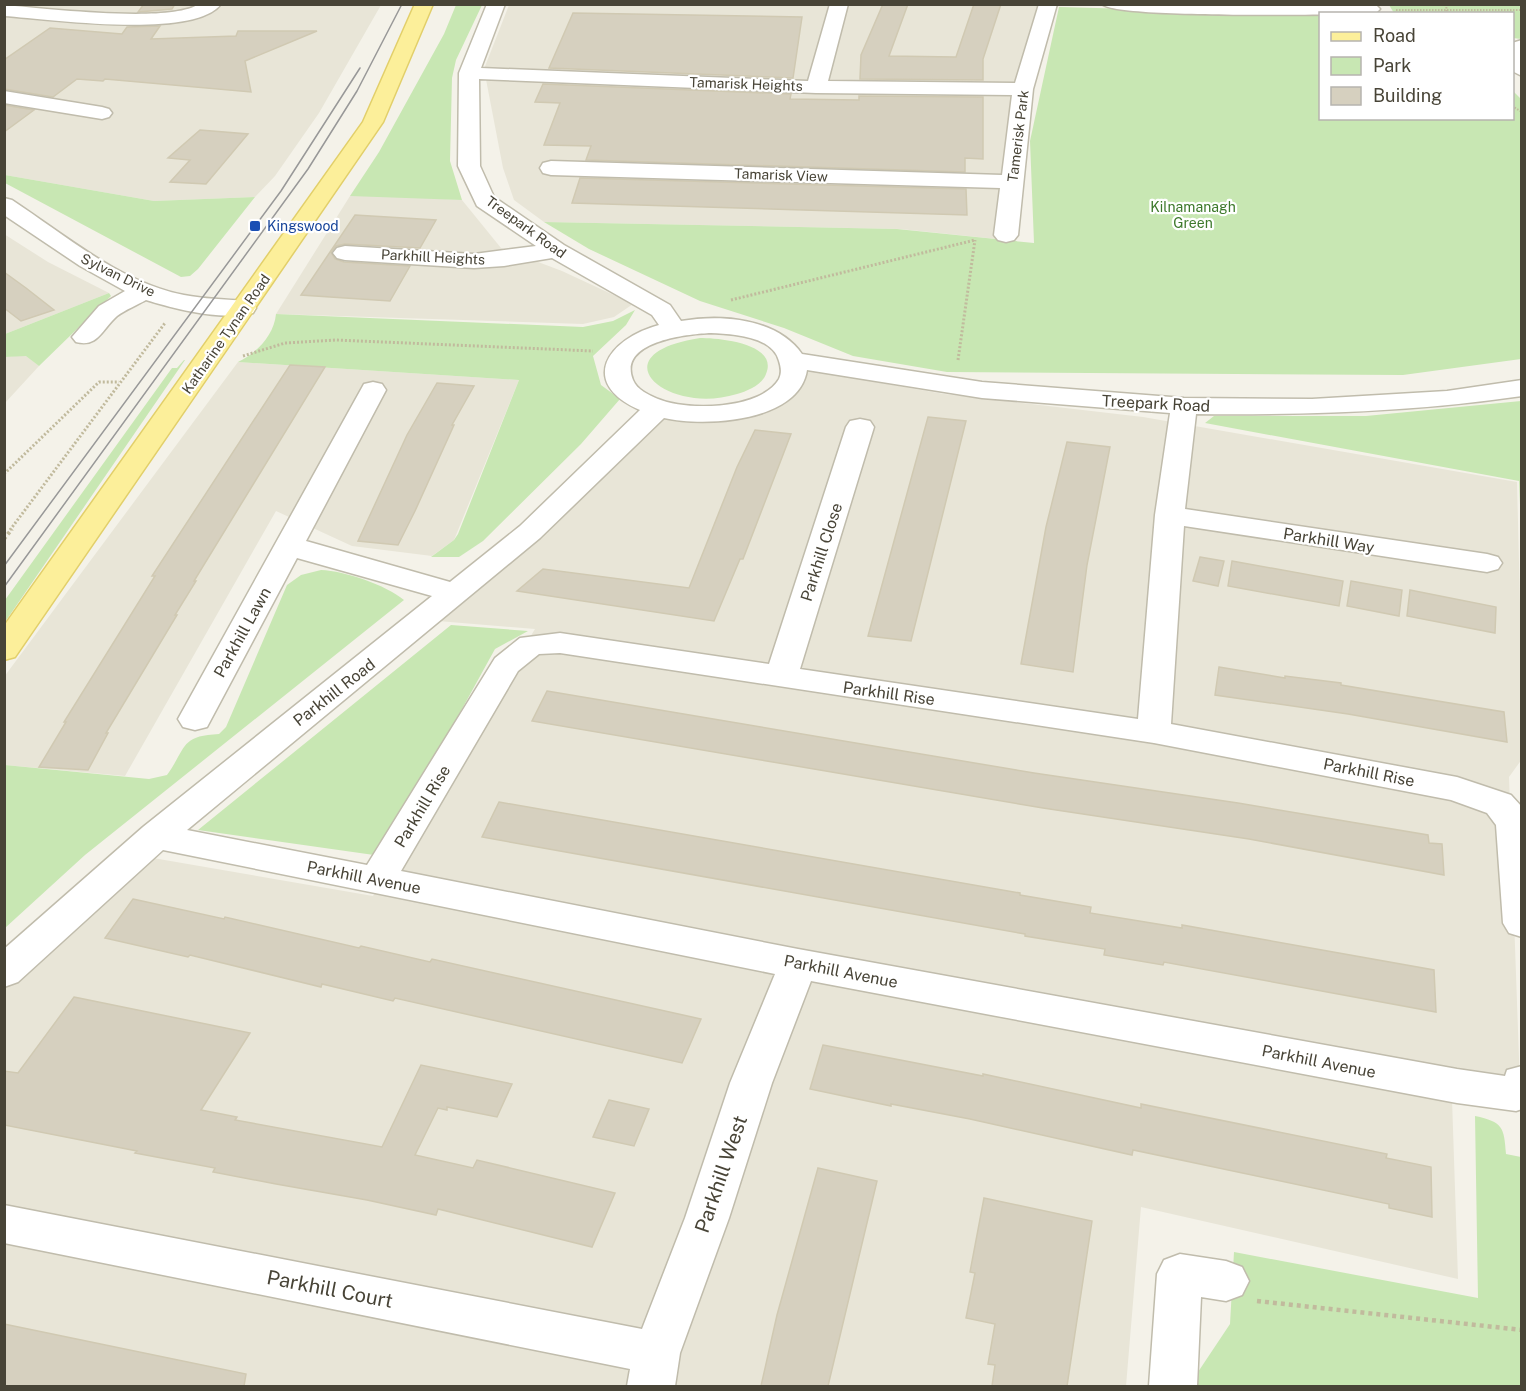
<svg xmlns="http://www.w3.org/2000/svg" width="1526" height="1391" viewBox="0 0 1526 1391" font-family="'Public Sans',sans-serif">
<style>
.residential{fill:#e8e5d7}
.green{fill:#c8e7b3}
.building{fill:#d6d0bf;stroke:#d0c9b2;stroke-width:1.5}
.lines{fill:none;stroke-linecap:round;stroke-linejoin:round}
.minor-casing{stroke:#c0bcac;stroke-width:3}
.major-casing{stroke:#e2cf6a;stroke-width:3}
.path-far3{stroke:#c1ba9d;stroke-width:2;stroke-dasharray:1.5 1.5;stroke-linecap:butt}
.path-far2{stroke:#c1ba9d;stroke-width:3;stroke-dasharray:2 2;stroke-linecap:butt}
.path-far1{stroke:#c1ba9d;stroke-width:4;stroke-dasharray:3 3;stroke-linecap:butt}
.path{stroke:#c1ba9d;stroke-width:4.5;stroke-dasharray:4 4;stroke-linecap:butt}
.minor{fill:#fff;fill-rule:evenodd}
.major{fill:#fcef9a;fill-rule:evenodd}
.tram{stroke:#989898;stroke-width:1.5}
.transit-dot{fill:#1a4fb4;stroke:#fff;stroke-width:2}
.labels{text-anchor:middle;stroke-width:4.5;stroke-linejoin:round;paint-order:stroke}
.far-street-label{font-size:14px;fill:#484437;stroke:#fff}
.far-park-label{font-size:14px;fill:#3d792b;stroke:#fff}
.far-transit-label{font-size:14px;fill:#164399;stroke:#fff;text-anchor:start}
.street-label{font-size:16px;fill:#484437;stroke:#fff}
.near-street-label{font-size:20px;fill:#484437;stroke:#fff}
</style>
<rect width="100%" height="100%" fill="#f4f2e9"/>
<path class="residential" d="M4,5H381L319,113L275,176L255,197L154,201L5,175Z
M509,5H1041L997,239L900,229L544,222L514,200L503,168L484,69Z
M356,194L462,200L501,248L562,271L633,304L614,317L583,324L276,314L350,196Z
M4,234L48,262L109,293L5,334Z
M26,355L39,366L5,403V357Z
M238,362L519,380L454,540L432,556L352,546L276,511L125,776L5,765L4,677Z
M796,368L944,394L1143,417L1517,482L1521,643L1522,759L1509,777L1520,1087L1452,1099L1458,1279L1141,1207L1126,1386H5L4,983L153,858L373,896L535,629L414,619L521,528L653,405L702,410L746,405L781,389Z"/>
<path class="green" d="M456,5H482L456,60L452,78L450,161L462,200L350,196L379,152L444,34Z
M1389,5H1521V39L1513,38L1512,14L1394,13Z
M1059,7L1320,14V118H1512L1513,91L1521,99V359L1403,375L947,372L853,356L784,328L700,301L589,249L544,222L897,229L1034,243L1030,141Z
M5,175L154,201L255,197L198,269L190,276L181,277L5,183Z
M109,293L111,296L39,366L26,356L5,357V334Z
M635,310L626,325L593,356L601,385L620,399L581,444L483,541L459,557H431L454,540L458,534L519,380L238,362C257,353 274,335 276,314L583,327L613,321Z
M700,338C718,338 779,343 766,374C762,385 747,391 737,394C666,416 596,354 700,338Z
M184,360H185L5,622V600L172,368H177Z
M1521,401V528L1519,481L1205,423L1214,416H1366Z
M321,570C345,571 386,585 404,600L85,855L5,928V765L149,779L167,775C187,747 180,736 219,734L226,727L287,585L301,575Z
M451,625L528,631L495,649L381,856L198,830Z
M1475,1116C1503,1122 1504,1127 1506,1154L1521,1157V1386H1197L1198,1372L1230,1324L1234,1252L1478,1298Z"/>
<path class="building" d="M144,4H175L172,9L138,12Z
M883,4H908L889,56L956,57L974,4H1001L983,59V80L860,79L861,55Z
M573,13L802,17L793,78L549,68Z
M160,26L151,39L236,36L238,31H317L245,61L251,92L105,79L103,81L77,79L53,97L4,89V60L50,28L122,34L127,27Z
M543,84L791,94L790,99L859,100V96L983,97V159L965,158V172L586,160L591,146L544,145L560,103L535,102Z
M4,105L34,110L4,132Z
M200,130L248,134L206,184L170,182L190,160L168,158Z
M580,178L966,189L967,215L572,203Z
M355,215L436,220L420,248L345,244L336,246L331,252L335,259L344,262L410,266L390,301L301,295Z
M4,272L26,288L54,310L21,321L4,308Z
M290,365L325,367L194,581H196L175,615H177L106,733H108L88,770L39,767L66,722H64L155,576H152Z
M437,383L474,386L452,425H454L415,511L398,545L358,541L407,435Z
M928,417L966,421L911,641L868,636Z
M755,430L791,434L743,559H740L714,621L517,591L543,569L689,588L737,467Z
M1067,442L1110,447L1087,565L1073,672L1021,664L1046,527Z
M1200,557L1224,561L1218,586L1193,581Z
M1232,561L1343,581L1339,606L1228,586Z
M1351,581L1402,590L1399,616L1347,606Z
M1410,590L1496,607L1495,633L1407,616Z
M1219,667L1285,678V676L1341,683V685L1504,712L1507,742L1348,714L1215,695Z
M547,691L1034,773L1238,803L1428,835L1429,843L1442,844L1444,875L1249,839L1043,808L532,721Z
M499,802L1020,893V895L1091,907L1090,913L1182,928V925L1434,970L1436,1012L1164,962L1163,965L1104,955L1105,949L1025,936V934L482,837Z
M133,899L224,919L225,917L359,948L361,946L430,962L432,959L701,1019L682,1063L395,998L393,1001L322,984L321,987L190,955L188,957L105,938Z
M74,997L250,1033L201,1110L237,1117L235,1120L382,1147L421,1065L512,1084L497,1117L447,1107V1110L438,1108L415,1155L473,1168L477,1160L615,1193L592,1247L438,1209L436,1215L367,1200L276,1184L213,1172L215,1168L135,1153L137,1151L4,1125V1071L18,1073Z
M823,1045L983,1076V1074L1141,1108V1104L1387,1154L1386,1158L1431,1167L1432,1217L1389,1208V1204L1214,1167L1133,1150L1132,1155L970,1119L891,1104V1106L810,1089Z
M609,1100L649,1109L634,1146L593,1137Z
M818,1168L877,1181L828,1386H761L777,1315Z
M984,1198L1092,1221L1067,1386H992L995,1365L988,1364L995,1324L966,1318L975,1273L970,1272Z
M4,1324L246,1374L244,1386H4Z"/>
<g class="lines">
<defs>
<path id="minor" d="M199,4H221C194,40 48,19 4,16V5C44,8 170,24 199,4Z
M487,4H505L481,68L808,81L830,4H848L828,81L1015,83L1039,4H1057L1033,89L1018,235L1014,240L1006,242L998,240L994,235L1000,188L551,175L543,173L540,168L543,163L551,161L1002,175L1012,95L816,93L479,79L480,166L494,197L564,245L670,305L681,321C721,314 777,318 802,354L982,382L1184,398L1312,399L1447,391L1522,380V396C1412,412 1307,415 1196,414L1185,509L1487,554L1498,557L1502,563L1498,569L1487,572L1184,526L1171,724L1457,777L1511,795L1522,807V937L1509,933L1503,923L1496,825L1487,813L1451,800L1154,743L560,653L539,654L518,671L401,871L798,949L1457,1069L1505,1076L1507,1070L1522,1066V1109L1516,1111L1457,1103L811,981L772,1083L729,1218L680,1353L675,1386H627L630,1369L4,1243V1205L642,1329L685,1218L730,1083L775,974L163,850L18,982L4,987V949L143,827L432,596L297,558L207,727L195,730L183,727L178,719L364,384L373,382L382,384L386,390L306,541L450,582L520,526L640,410C578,383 607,339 659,325L652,315L552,258L504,266L474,268L345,260L337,258L333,253L337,248L345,246L474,254L536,246L477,206L458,166L459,73ZM711,333C732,334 773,336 779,361C781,367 782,373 779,379C761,410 686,411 658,399C649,395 637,390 633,380C617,341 688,334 711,333ZM807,370L982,398L1170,413L1155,515L1138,719L800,669L874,427L870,421L860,419L850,421L846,427L769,664L560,633L520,638L495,658L367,865L187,830L540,538L664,418C703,427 799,423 807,370Z
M1102,4H1375L1380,9L1375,14C1342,14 1114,19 1102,4Z
M1522,40V76L1512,71V43Z
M4,91L102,107L109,109L112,113L109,117L102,119L4,103Z
M4,198L12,200C65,235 121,283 184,295C204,299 224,299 244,301L253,303L256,308L253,313C222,321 175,309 146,300C137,305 125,310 117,316C102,329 98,348 76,342L72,337L99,306L125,291L80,266L4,215Z
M1180,1254L1226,1261L1242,1267L1249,1281L1242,1295L1226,1301L1201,1297L1197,1386H1149L1157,1274L1164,1260Z"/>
<path id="major" d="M415,4H433L383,122L15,657L4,660V626L363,122Z"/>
</defs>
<use href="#minor" class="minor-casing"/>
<use href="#major" class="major-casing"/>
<path class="path-far3" d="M1446,4L1447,14
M1396,10H1522
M1512,106L1522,112"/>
<path class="path-far2" d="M731,300L975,240
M243,356L285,343L336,340L593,351
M958,360L975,240
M4,474L99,382H119
M10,530L165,323"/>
<path class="path-far1" d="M4,539L12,529"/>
<path class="path" d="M1257,1301L1522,1330"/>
<use href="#minor" class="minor"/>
<use href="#major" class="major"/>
<path class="tram" d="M4,566L281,191L360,68
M4,587L308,169L357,91L402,4"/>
</g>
<rect class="transit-dot" x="249" y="220" width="12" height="12" rx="3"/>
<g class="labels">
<g class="far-street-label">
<text transform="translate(746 84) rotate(2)" y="5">Tamarisk Heights</text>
<text transform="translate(1018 136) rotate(-83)" y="5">Tamerisk Park</text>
<text transform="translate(781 175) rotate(2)" y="5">Tamarisk View</text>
<text transform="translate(526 227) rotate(36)" y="5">Treepark Road</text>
<text transform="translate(433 257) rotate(3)" y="5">Parkhill Heights</text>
<text transform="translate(118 275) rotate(26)" y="5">Sylvan Drive</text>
<text transform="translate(226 334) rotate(-55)" y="5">Katharine Tynan Road</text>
</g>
<g class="far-park-label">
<text x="1193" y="212">Kilnamanagh<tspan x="1193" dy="16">Green</tspan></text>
</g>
<g class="far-transit-label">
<text x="267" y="231">Kingswood</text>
</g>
<g class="street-label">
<text transform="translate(1156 403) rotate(3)" y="6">Treepark Road</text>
<text transform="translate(1329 540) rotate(9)" y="6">Parkhill Way</text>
<text transform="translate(821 552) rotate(-72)" y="6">Parkhill Close</text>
<text transform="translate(242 632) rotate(-61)" y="6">Parkhill Lawn</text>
<text transform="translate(334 692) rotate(-38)" y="6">Parkhill Road</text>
<text transform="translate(889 693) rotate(8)" y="6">Parkhill Rise</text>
<text transform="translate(1369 772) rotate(11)" y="6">Parkhill Rise</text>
<text transform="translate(422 806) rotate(-59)" y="6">Parkhill Rise</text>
<text transform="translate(364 877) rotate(11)" y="6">Parkhill Avenue</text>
<text transform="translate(841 971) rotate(11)" y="6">Parkhill Avenue</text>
<text transform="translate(1319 1061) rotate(11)" y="6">Parkhill Avenue</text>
</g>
<g class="near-street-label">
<text transform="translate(721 1174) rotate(-71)" y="7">Parkhill West</text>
<text transform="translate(330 1289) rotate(11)" y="7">Parkhill Court</text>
</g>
</g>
<rect width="1526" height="1391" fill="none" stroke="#484437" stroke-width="12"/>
<rect x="1319" y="12" width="195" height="108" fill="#ffffff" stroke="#b6b4af" stroke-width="1.5"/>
<rect x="1331" y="32" width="30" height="9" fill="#fcef9a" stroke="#b6b4af" stroke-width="1.5"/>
<text x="1373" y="42" font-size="18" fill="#484437">Road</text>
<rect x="1331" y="57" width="30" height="18" fill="#c8e7b3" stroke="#b6b4af" stroke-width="1.5"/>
<text x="1373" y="72" font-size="18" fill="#484437">Park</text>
<rect x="1331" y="87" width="30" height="18" fill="#d6d0bf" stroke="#b6b4af" stroke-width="1.5"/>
<text x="1373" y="102" font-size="18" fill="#484437">Building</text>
</svg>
